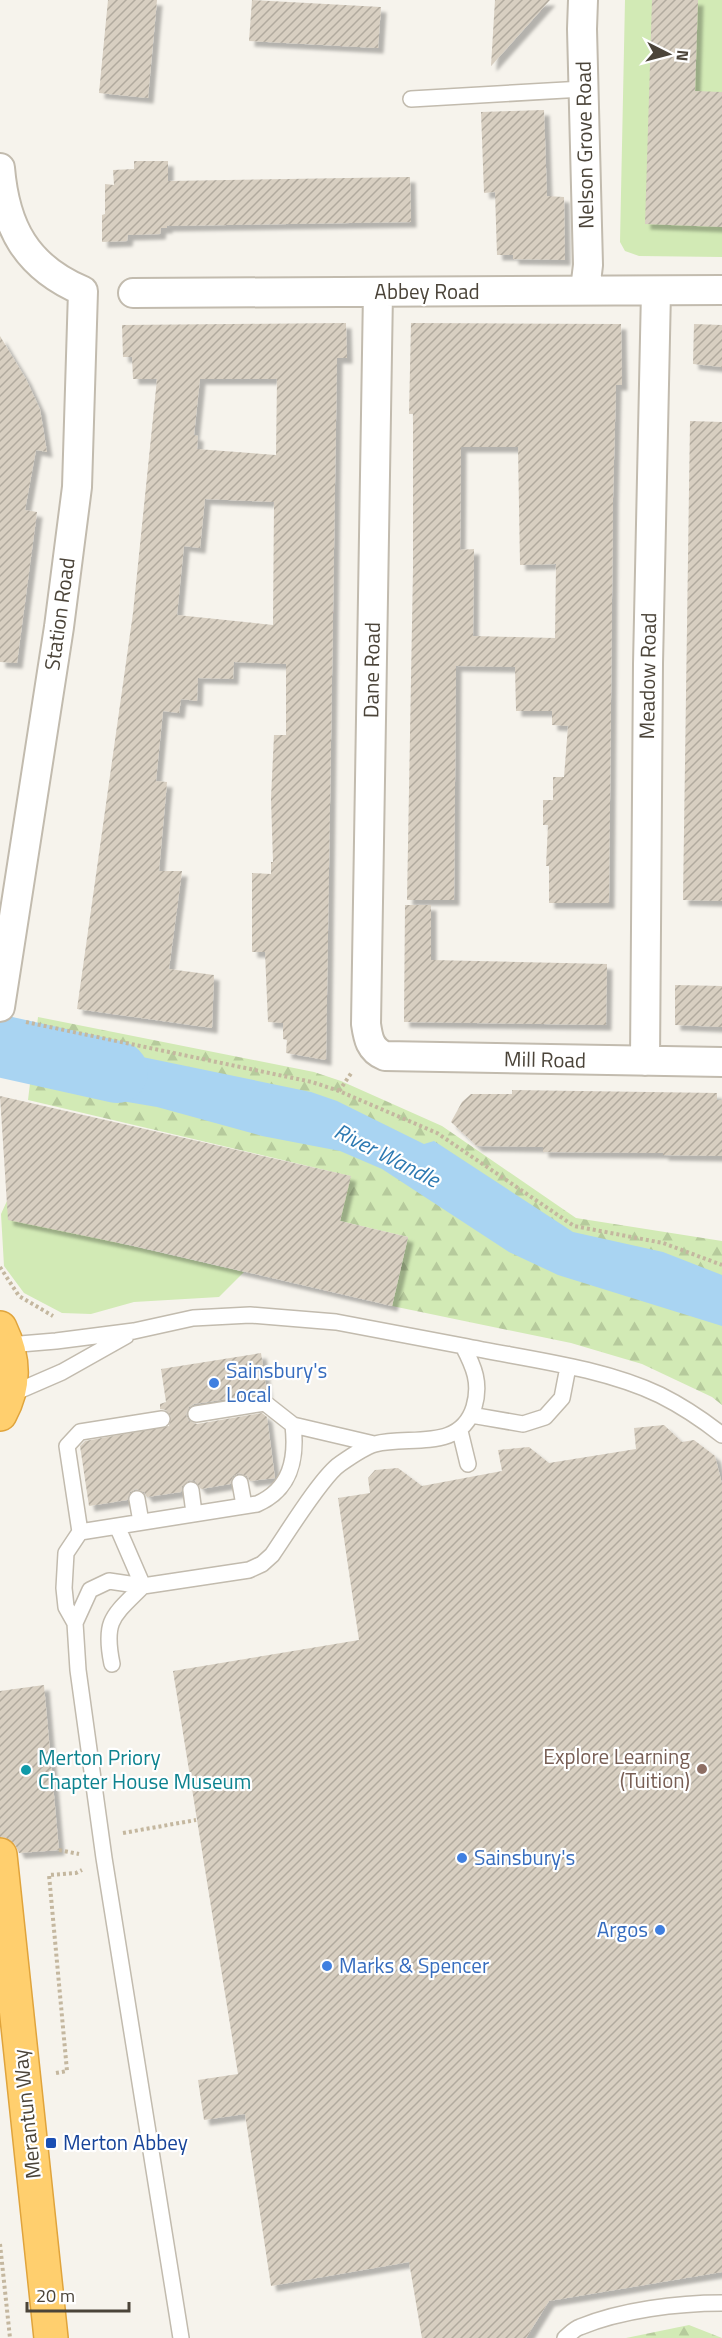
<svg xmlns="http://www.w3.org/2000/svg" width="722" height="2338" viewBox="0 0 722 2338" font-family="'Titillium Web',sans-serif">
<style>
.grass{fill:#d2eab5}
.forest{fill:url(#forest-firs)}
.water{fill:#a9d4f2}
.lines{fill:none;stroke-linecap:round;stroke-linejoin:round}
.river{stroke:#a9d4f2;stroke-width:62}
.building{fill:url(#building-hatch);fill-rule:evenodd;filter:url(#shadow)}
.lane-casing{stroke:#c2bbae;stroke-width:18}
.street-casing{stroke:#c2bbae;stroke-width:32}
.highway-casing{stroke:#e0a43c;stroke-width:36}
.path{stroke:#c4b79f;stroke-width:4;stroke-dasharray:3 3;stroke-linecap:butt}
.lane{stroke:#fff;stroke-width:15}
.street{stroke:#fff;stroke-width:28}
.highway{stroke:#ffcf6e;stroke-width:33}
.shop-dot{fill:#3f7fe0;stroke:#fff;stroke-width:2}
.education-dot{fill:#8d6e63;stroke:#fff;stroke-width:2}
.culture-dot{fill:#0f9aa8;stroke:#fff;stroke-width:2}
.transit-dot{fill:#1a4fb4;stroke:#fff;stroke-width:2}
.labels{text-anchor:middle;stroke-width:4.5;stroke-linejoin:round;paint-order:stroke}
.street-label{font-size:21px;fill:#4b4439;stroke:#fff}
.shop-label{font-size:21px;fill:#366cbe;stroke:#fff;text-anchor:start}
.education-label{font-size:21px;fill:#785e54;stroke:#fff;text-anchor:end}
.culture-label{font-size:21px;fill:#0d838f;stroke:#fff;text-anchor:start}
.transit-label{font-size:21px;fill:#164399;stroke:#fff;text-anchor:start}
.water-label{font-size:22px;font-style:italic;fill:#2e7ab2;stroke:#fff}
</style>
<defs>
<pattern id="forest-firs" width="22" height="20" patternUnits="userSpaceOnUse" patternTransform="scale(1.5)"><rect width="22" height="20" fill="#d2eab5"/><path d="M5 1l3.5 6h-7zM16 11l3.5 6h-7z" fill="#b6ca9c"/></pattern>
<pattern id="building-hatch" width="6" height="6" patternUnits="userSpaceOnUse" patternTransform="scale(1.5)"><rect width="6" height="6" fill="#d8cfc1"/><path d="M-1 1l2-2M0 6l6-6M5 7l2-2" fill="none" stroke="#b1aa9e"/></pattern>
<filter id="shadow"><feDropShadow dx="5.5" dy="5.5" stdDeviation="1.5" flood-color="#0004"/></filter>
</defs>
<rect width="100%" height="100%" fill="#f6f3ec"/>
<path class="grass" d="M625,0H722V257L639,256L625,251L620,242Z
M17,1179L29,1222L244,1272L219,1297L134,1302L91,1314L62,1313L24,1293L4,1266L1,1214Z"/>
<path class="forest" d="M38,1017L314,1072L341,1081L442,1126L576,1218L722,1241V1405L712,1397L642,1364L571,1343L392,1306L408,1237L340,1221L350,1176L28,1100Z
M689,2325L722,2338H626Z"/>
<path class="water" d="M36,1035L311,1092L337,1101L424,1144L434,1141L573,1232L663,1252L722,1275V1326L558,1275L509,1252L382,1169L340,1151L262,1136L157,1107L80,1094L47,1076L32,1073Z"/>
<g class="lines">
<path class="river" d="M0,1046L117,1072"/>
</g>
<path class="building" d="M108,0H157L148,98L99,93Z
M252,0L381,7L378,48L249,41Z
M495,0H550L491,66Z
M652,0H698L695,91L722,92V227L645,224Z
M544,110L547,196L564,197L565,260L513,259V255H497L495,192L484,193L481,112Z
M134,161H168V181L410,177L411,222L167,226V228H161L160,234L128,235L127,241L102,242V215L105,214V184L114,185L113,170L134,169Z
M346,323L347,358H337L326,1060L286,1053L287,1040L283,1039V1023L268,1022L265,952H252V873L271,874V862H273L271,799L274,735H286V664L234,662L233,679L198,678L197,701L181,699L179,713L163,711L156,781L167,782L159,871H182L169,969L214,975L212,1028L77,1009L133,613L157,379H133L132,357H123L122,325ZM200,379H277L276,455L197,449L198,436L194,435ZM205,499L274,502L273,625L177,615L184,546L200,548Z
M411,323L621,324L622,385H616L613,498L609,903H549V866H546L548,825H543V800H553V777H564L568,726L552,725V711H516L515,667L456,666L454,900H407L413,569V414H409ZM461,447H518L520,565L556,564L555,638L473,636L474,549L460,550Z
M694,324L722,325V367L693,364Z
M0,336L26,379L40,409L47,452L36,450L25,510L37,512L17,663L0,662Z
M690,421L722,422V901L683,900Z
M405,905H431V960L607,964L606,1025L404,1022Z
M675,985L722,986V1027L675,1025Z
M512,1090L717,1093V1100H722V1156L663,1155V1153L543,1152V1147L477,1146L451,1122L462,1102L471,1094H512Z
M0,1096L351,1176L340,1221L408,1237L392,1306L134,1246L8,1220Z
M261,1353L267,1393L194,1404L189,1407L186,1415L189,1421L197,1424L262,1413L267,1417L275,1478L250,1481L247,1476L239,1473L233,1476L230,1484L201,1489L195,1481L189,1480L182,1486L181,1492L147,1497L144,1492L136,1489L130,1492L127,1500L89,1506L80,1446L85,1441L169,1426L171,1417L166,1410L160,1409V1404L166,1402L161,1369Z
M664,1425L682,1442L694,1440L715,1456L722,1484V2272L549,2301L526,2338H422L409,2262L271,2286L245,2114L204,2120L198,2080L238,2074L173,1671L359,1640L338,1498L370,1493L368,1478L375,1470L398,1468L422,1486L502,1471L498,1450L529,1447L549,1463L636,1449L634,1428Z
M44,1685L59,1850L19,1853L15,1844L8,1838L0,1837V1691Z"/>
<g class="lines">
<defs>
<path id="lane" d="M411,99L583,89
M8,1345L56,1341L134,1331L193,1318L250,1315L336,1322L463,1346C474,1367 481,1383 474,1407C460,1452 410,1435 375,1444C364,1447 350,1457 340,1464C322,1476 286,1535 272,1555L262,1564L249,1570L143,1586L109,1581L90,1590L75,1623L78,1670L104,1858L181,2338
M463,1346C526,1359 601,1367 660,1395C682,1406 703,1420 722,1435
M9,1395L62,1372L126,1336
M196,1414L265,1403L293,1425L374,1444
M471,1415L523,1424L545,1417L562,1398L568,1367
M460,1431L468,1464
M240,1483L244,1505
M191,1490L194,1513
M137,1499L141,1522
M117,1526L143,1586
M80,1532L67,1446L80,1432L162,1419
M75,1623L66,1607L64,1588L66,1553L80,1532L257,1504C291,1489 297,1459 293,1425
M112,1664C103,1620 113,1616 143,1586
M565,2338C570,2334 574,2329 580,2327C621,2310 678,2303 722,2303"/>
<path id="street" d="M583,0L582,29L588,265L585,290
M0,168C5,227 26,267 83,291L77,487L59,627L0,1007
M378,292L366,1024C368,1038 370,1050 385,1056L722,1062
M133,293L722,290
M645,1061L648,664L656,291"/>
<path id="highway" d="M0,1328C14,1357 16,1385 0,1414
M0,1855L51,2338"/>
</defs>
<use href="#lane" class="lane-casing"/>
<use href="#street" class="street-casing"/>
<use href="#highway" class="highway-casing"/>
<path class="path" d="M26,1022L312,1082L339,1091L437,1133L574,1226L663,1243L722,1265
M339,1091L352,1072
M0,1267L19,1296L53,1316
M123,1833L196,1820
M59,1850L79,1854
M56,2073L67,2071L49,1875L76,1873L82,1870
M0,2244L10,2338"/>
<use href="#lane" class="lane"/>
<use href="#street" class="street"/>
<use href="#highway" class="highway"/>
</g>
<g class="shop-dot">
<circle cx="214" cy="1383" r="6"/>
<circle cx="462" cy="1858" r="6"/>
<circle cx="660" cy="1930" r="6"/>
<circle cx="327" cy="1966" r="6"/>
</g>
<circle class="education-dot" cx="702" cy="1769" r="6"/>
<circle class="culture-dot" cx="26" cy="1770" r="6"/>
<rect class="transit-dot" x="45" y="2137" width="12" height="12" rx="3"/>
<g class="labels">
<g class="street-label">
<text transform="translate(585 145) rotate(-91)" y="7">Nelson Grove Road</text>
<text x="427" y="299">Abbey Road</text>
<text transform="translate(60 614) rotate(-82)" y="7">Station Road</text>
<text transform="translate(372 670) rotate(-89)" y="7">Dane Road</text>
<text transform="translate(648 676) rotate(-89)" y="7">Meadow Road</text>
<text transform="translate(545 1060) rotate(1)" y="7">Mill Road</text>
<text transform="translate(27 2114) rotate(-96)" y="7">Merantun Way</text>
</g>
<g class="shop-label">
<text x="226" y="1378">Sainsbury's<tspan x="226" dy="24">Local</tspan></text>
<text x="474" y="1865">Sainsbury's</text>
<text x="648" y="1937" text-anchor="end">Argos</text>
<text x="339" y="1973">Marks &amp; Spencer</text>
</g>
<g class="education-label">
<text x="690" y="1764">Explore Learning<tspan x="690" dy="24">(Tuition)</tspan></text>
</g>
<g class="culture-label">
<text x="38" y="1765">Merton Priory<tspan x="38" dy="24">Chapter House Museum</tspan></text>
</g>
<g class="transit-label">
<text x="63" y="2150">Merton Abbey</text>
</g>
<g class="water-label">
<text transform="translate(387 1155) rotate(27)" y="8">River Wandle</text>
</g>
</g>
<g transform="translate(668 54) rotate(96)" stroke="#ffffff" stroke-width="4.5" paint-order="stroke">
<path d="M0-4.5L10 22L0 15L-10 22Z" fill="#4b4439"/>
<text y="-9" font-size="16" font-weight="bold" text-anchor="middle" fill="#4b4439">N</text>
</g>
<path d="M27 2302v9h102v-9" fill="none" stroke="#4b4439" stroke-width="3"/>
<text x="36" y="2302" font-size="18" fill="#4b4439" stroke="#ffffff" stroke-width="4.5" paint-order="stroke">20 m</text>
</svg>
